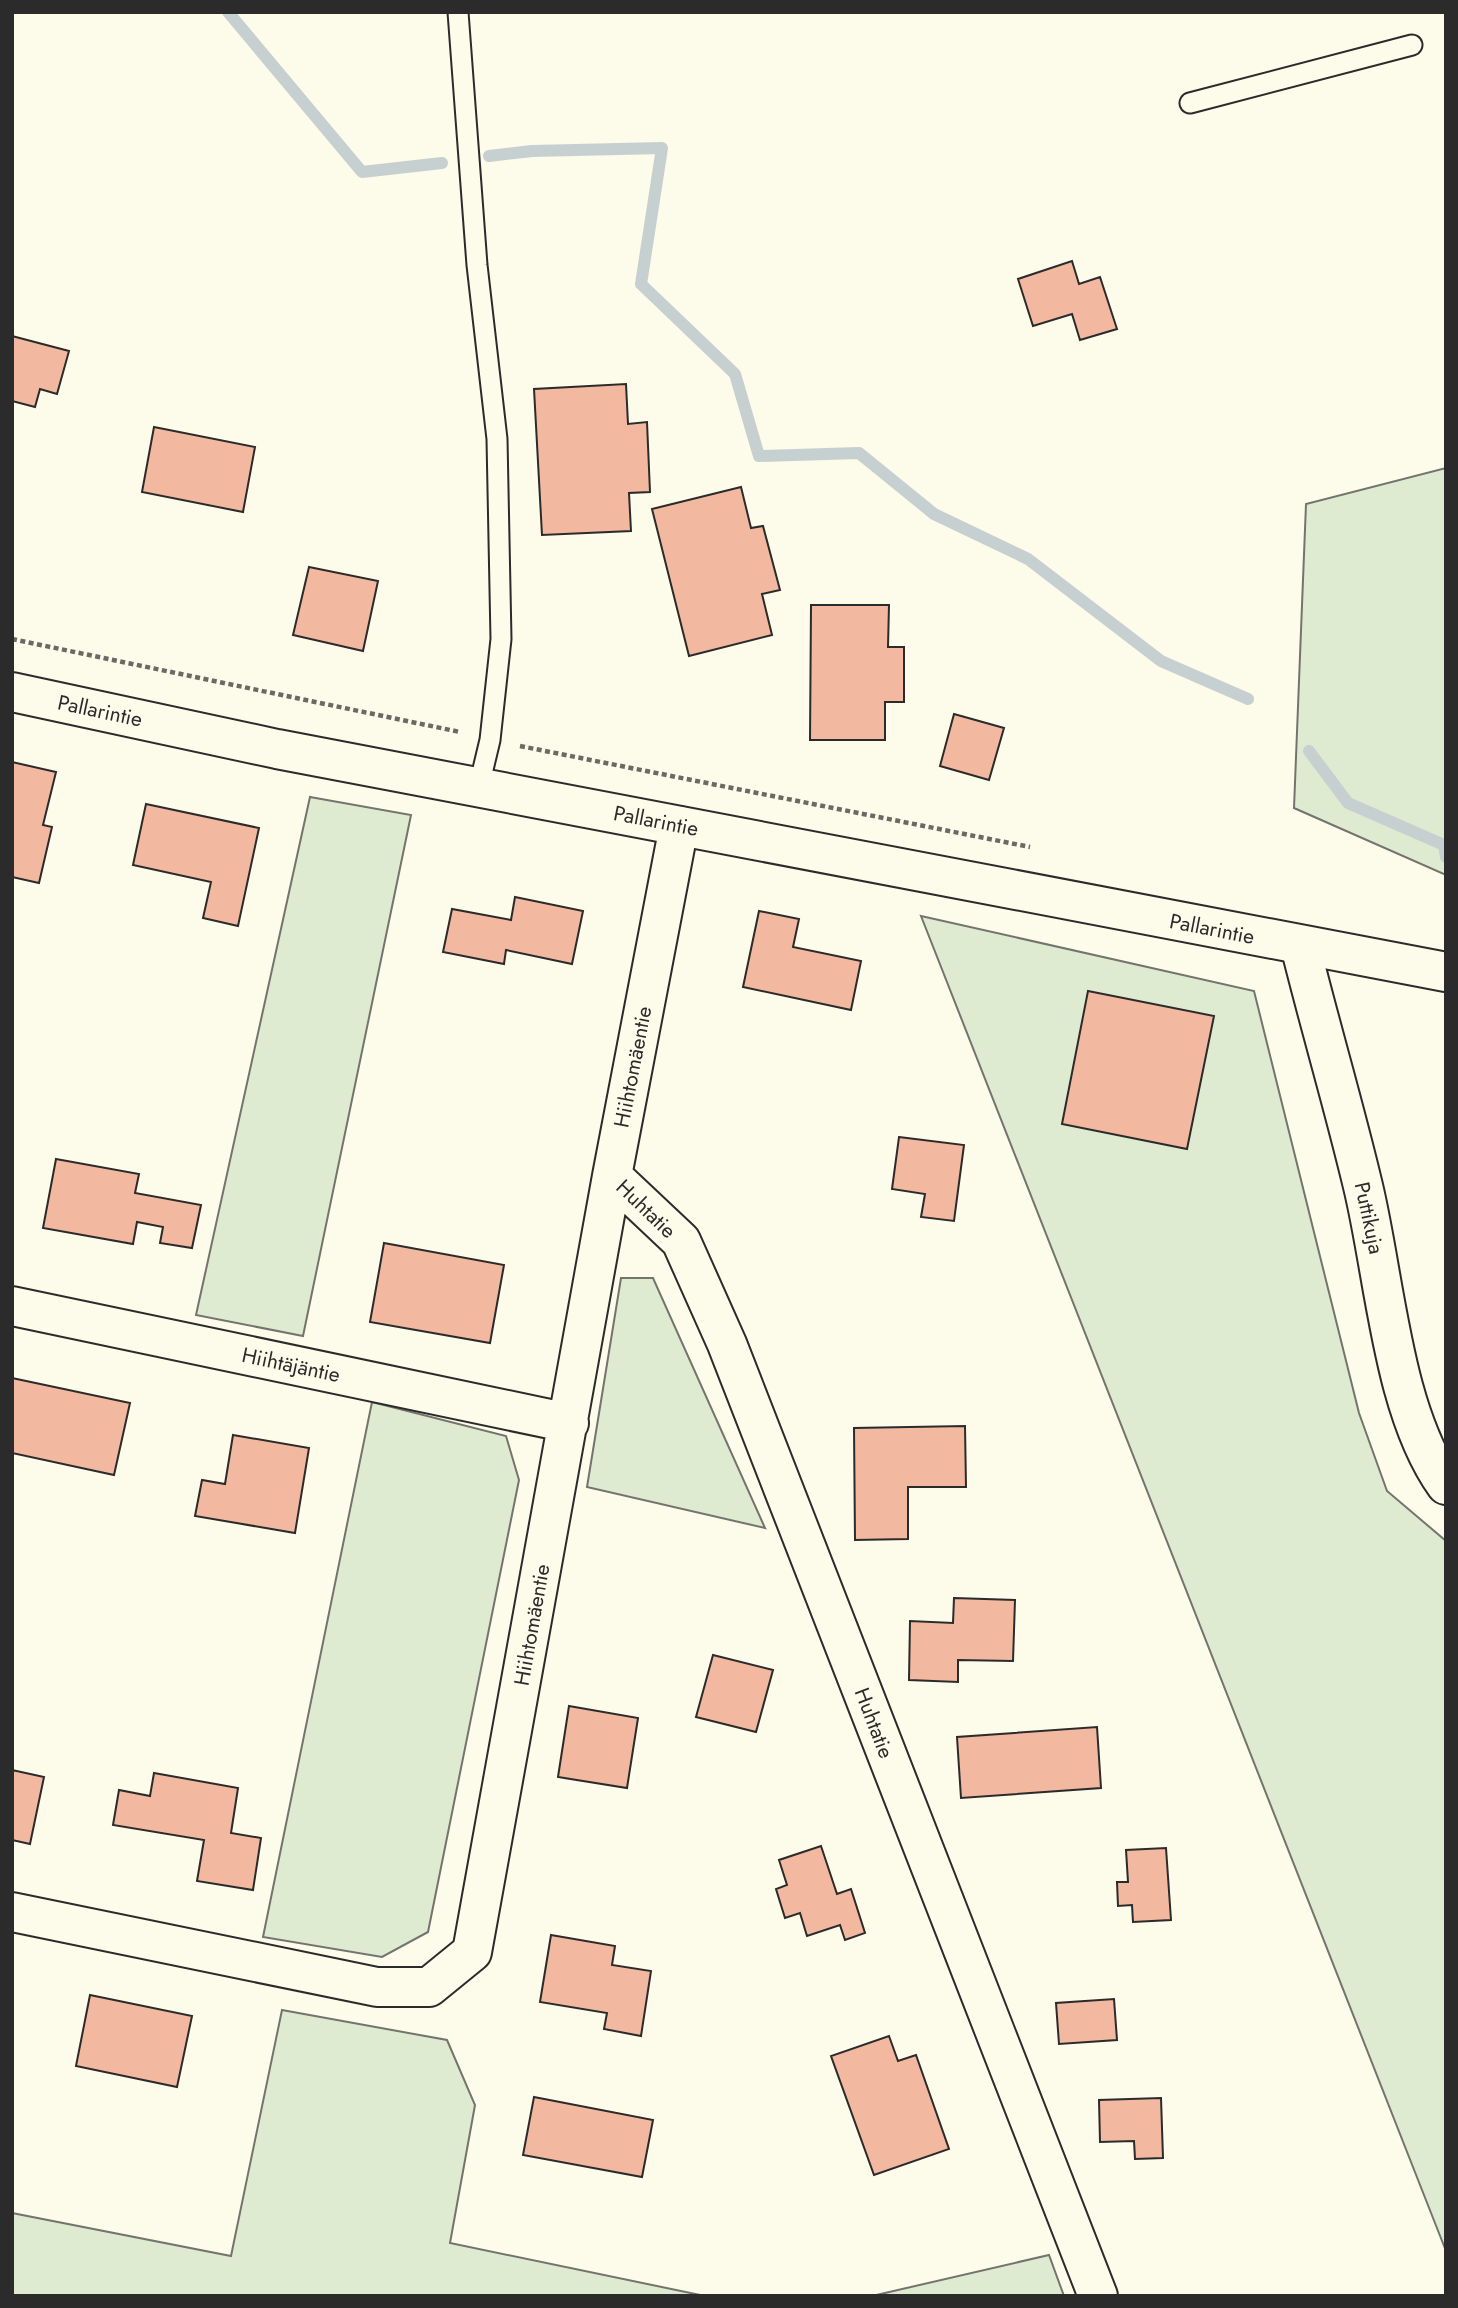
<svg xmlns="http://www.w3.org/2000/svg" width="1458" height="2308" viewBox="0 0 1458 2308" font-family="Jost,sans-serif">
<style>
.green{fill:#deebd1;stroke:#74746e;stroke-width:2}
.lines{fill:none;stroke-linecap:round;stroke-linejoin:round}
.stream{stroke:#c7d0d0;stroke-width:12}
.building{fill:#f2b8a0;stroke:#2b2b2b;stroke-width:2}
.lane-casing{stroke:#2b2b2b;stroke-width:23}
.street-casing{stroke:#2b2b2b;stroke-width:42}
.secondary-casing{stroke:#2b2b2b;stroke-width:42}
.path{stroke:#6a6964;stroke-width:4.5;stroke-dasharray:5 3.5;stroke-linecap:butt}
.lane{stroke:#fdfbea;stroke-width:19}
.street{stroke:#fdfbea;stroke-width:38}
.secondary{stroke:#fdfbea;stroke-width:38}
.labels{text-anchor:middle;stroke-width:5;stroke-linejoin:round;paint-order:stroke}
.street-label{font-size:21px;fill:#2b2b2b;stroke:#fdfbea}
</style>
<rect width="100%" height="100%" fill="#fdfbea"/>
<path class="green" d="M1446,468V875L1294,808L1306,504Z
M310,797L411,815L303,1336L196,1315Z
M921,916L1254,991L1359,1413L1387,1491L1446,1541V2251Z
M621,1278H653L765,1528L587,1487Z
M372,1402L506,1436L519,1480L428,1932L382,1957L263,1937Z
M282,2010L447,2040L475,2105L450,2243L705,2296H12V2213L231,2256Z
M1049,2255L1064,2296H872Z"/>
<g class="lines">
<path class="stream" d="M228,12L362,172L442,163
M489,156L532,151L662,148L641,284L735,374L759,456L859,453L934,514L1028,559L1161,661L1248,699
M1309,751L1348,803L1444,845L1446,857"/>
</g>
<path class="building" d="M1072,261L1079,284L1100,277L1117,329L1080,340L1072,314L1033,326L1018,279Z
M12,336L69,351L57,394L40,389L35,407L12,401Z
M626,384L628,424L647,422L650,492L629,493L631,531L542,535L534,389Z
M154,427L255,447L243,512L142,492Z
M741,487L751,528L763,526L780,590L762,594L772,635L689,656L652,509Z
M309,567L378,581L363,651L293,635Z
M811,605H889L888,647H904V702H885V740H810Z
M954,714L1004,728L989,780L940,766Z
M12,762L56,772L43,825L52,827L39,883L12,877Z
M146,804L259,828L238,926L203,918L211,882L133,865Z
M515,897L583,911L572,964L506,950L504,964L443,952L452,909L511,920Z
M759,911L799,919L793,947L861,961L851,1010L743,987Z
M1088,991L1214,1016L1187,1149L1062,1124Z
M899,1137L964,1145L954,1221L921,1217L925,1194L892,1189Z
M56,1159L139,1174L135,1193L201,1205L192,1248L160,1243L163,1227L137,1222L133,1244L43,1228Z
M384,1243L504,1265L490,1343L370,1322Z
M12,1378L130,1403L114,1475L12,1453Z
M965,1426L966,1487H908V1539L855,1540L854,1428Z
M233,1435L309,1448L295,1533L195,1516L202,1480L225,1484Z
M954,1598L1015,1600L1013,1661L958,1660V1682L909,1680L910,1621L953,1623Z
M713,1655L773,1670L756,1732L696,1717Z
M569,1706L638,1718L627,1788L558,1777Z
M1097,1727L1101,1788L961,1798L957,1737Z
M12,1770L44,1777L30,1844L12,1840Z
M154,1773L238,1788L231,1833L261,1838L253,1890L197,1881L204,1840L113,1825L119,1790L150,1796Z
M821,1846L837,1894L851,1889L865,1933L845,1940L840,1925L807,1936L800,1913L785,1918L776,1889L787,1885L779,1860Z
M1166,1848L1171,1920L1133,1922L1132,1905L1118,1906L1117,1882H1128L1126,1850Z
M551,1935L615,1946L612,1965L651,1971L641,2036L604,2029L607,2013L540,2002Z
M90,1995L192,2016L177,2087L76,2066Z
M1114,1999L1117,2040L1059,2044L1056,2003Z
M889,2036L898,2061L916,2055L949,2149L874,2175L831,2056Z
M534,2097L653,2120L642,2177L523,2155Z
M1161,2098L1163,2158L1135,2159L1134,2141L1100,2142L1099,2100Z"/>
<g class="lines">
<defs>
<path id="lane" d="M458,12L477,265L497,439L501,639L490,740L479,786
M1190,103L1412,45"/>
<path id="street" d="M1300,945C1320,1026 1344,1106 1363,1186C1385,1277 1392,1410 1446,1485
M612,1176L681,1241L727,1344L1098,2296
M12,1306L569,1423
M12,1912L377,1987H429L472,1952L612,1176L679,826"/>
<path id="secondary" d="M12,692L277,749L1446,972"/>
</defs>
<use href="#lane" class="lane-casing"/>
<use href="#street" class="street-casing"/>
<use href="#secondary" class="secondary-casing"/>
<path class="path" d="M12,639L460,732
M520,746L1030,847"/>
<use href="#lane" class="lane"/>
<use href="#street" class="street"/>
<use href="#secondary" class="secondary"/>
</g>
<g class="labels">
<g class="street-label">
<text transform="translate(100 711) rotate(12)" y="7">Pallarintie</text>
<text transform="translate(656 821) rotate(11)" y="7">Pallarintie</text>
<text transform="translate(1212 929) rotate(11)" y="7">Pallarintie</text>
<text transform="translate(633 1067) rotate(-79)" y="7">Hiihtomäentie</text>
<text transform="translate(646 1209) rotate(44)" y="7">Huhtatie</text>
<text transform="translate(1369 1218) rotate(78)" y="7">Puttikuja</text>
<text transform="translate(291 1365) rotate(12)" y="7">Hiihtäjäntie</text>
<text transform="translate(532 1625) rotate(-80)" y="7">Hiihtomäentie</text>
<text transform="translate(874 1723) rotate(69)" y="7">Huhtatie</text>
</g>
</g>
<rect width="1458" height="2308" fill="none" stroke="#2b2b2b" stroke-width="28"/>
</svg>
